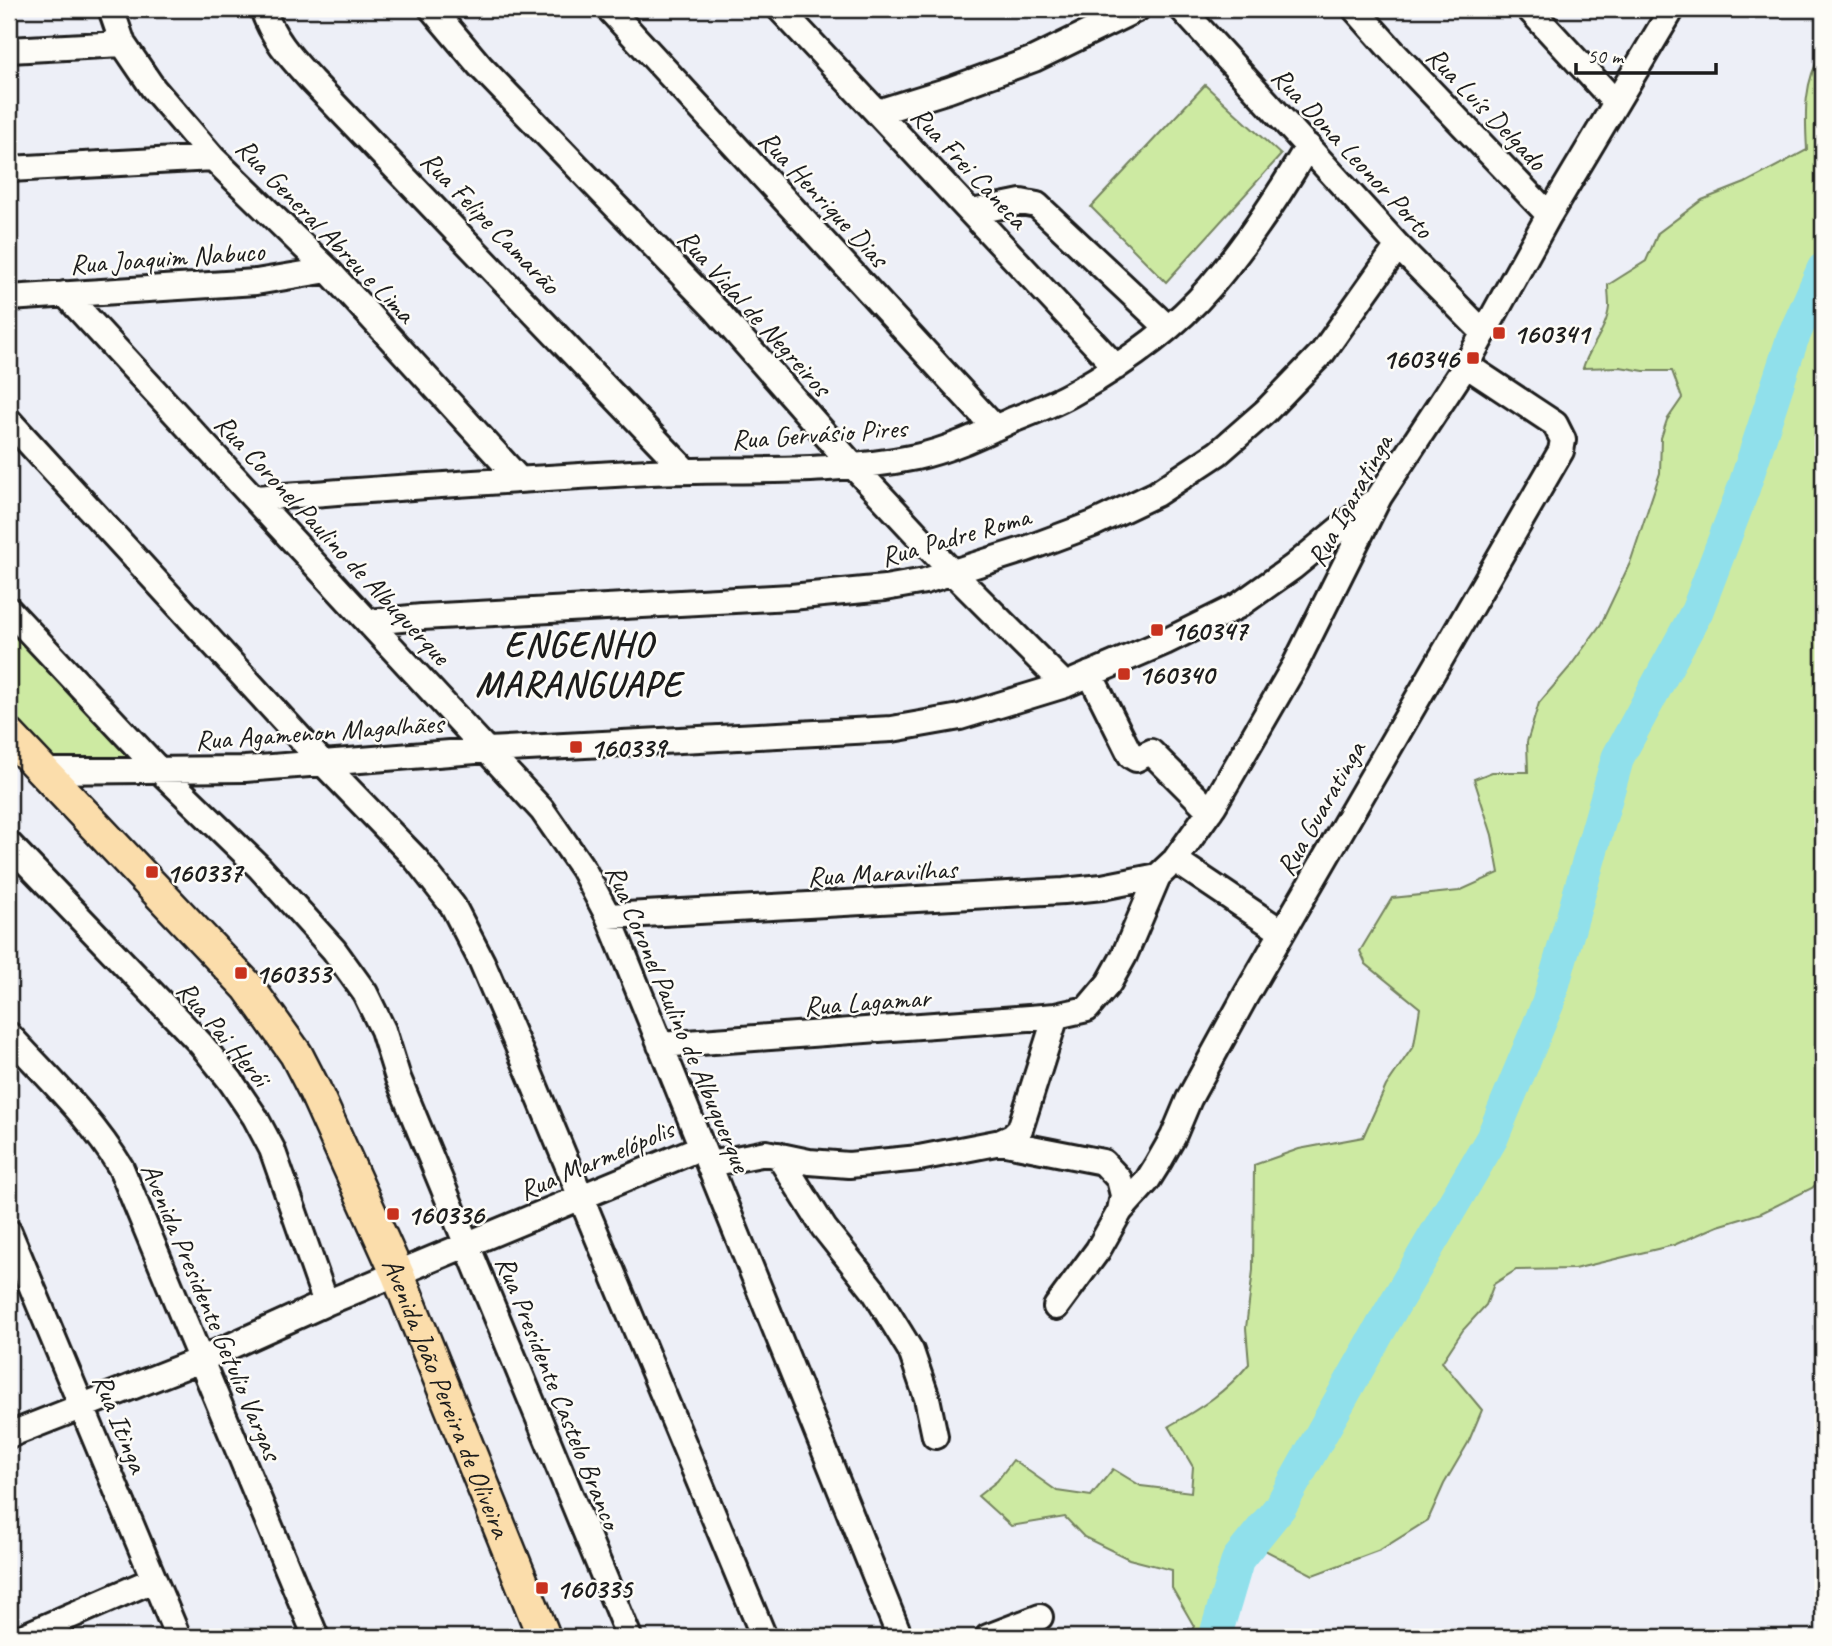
<svg xmlns="http://www.w3.org/2000/svg" width="1832" height="1646" viewBox="0 0 1832 1646" font-family="Caveat,sans-serif">
<style>
.green{fill:#cdeaa2;stroke:#74835f;stroke-width:2}
.lines{fill:none;stroke-linecap:round;stroke-linejoin:round}
.river{stroke:#90e0eb;stroke-width:33}
.minor-casing{stroke:#1c1c1c;stroke-width:30}
.major-casing{stroke:#1c1c1c;stroke-width:37}
.minor{stroke:#fdfcf7;stroke-width:24}
.major{stroke:#fbddab;stroke-width:32}
.poi-dot{fill:#c8321e;stroke:#fdfcf7;stroke-width:2.5}
.labels{text-anchor:middle;stroke-width:5;stroke-linejoin:round;paint-order:stroke}
.street-label{font-size:28px;fill:#1c1c1c;stroke:#fdfcf7}
.poi-label{font-size:28px;font-weight:bold;fill:#1c1c1c;stroke:#fdfcf7;text-anchor:start}
.district-label{font-size:35px;font-weight:bold;letter-spacing:2px;fill:#1c1c1c;stroke:#fdfcf7}
</style>
<rect width="100%" height="100%" fill="#edeff7"/>
<filter id="ink" filterUnits="userSpaceOnUse"><feTurbulence type="fractalNoise" baseFrequency=".0143" numOctaves="2"/><feDisplacementMap in="SourceGraphic" scale="14" xChannelSelector="R" yChannelSelector="G"/><feConvolveMatrix kernelMatrix="1 2 1 2 8 2 1 2 1" color-interpolation-filters="sRGB"/></filter>
<g filter="url(#ink)">
<path class="green" d="M1823,51V1178L1812,1188L1761,1213L1718,1226L1674,1245L1574,1269L1516,1270L1494,1284L1486,1305L1463,1330L1442,1362L1482,1410L1468,1443L1444,1484L1428,1520L1380,1550L1313,1575L1261,1548L1233,1600V1637H1189L1194,1626L1172,1588V1570L1129,1559L1084,1537L1065,1517L1011,1526L978,1496L997,1481L1013,1460L1057,1491L1091,1496L1113,1469L1141,1486L1191,1492L1193,1467L1169,1426C1201,1408 1226,1392 1249,1364L1246,1328L1253,1270L1254,1165L1299,1149L1363,1137L1386,1086L1414,1045L1420,1008L1366,964L1360,951L1392,898L1459,891L1499,873L1492,835L1474,779L1492,772H1528L1527,742L1539,703L1569,668L1601,624L1630,563L1660,473L1661,438L1667,420L1682,398L1672,371H1644L1620,367L1583,368C1589,348 1607,329 1609,307C1609,300 1608,292 1608,285L1646,261L1658,233L1702,200L1745,183L1807,150C1805,115 1803,81 1823,51Z
M1205,85L1281,155L1166,282L1091,207Z
M9,613L148,765L42,771L9,735Z"/>
<g class="lines">
<path class="river" d="M1215,1637L1238,1559L1280,1507L1387,1317L1492,1138L1548,1003L1618,757L1697,611L1743,490L1792,340L1823,269"/>
<defs>
<path id="minor" d="M111,9L123,44L153,88L213,158L328,270L519,479
M263,9C272,38 292,59 312,81L686,471
M432,9L480,66L717,311L853,466L953,573L1065,685
M609,9L995,428
M780,9L1116,367
M1182,9L1398,246L1484,333
M1355,9L1394,53L1549,215
M1529,9L1615,102
M9,50L123,44
M878,112L949,90L1034,59L1137,9
M9,169L213,158
M972,212L1021,202L1037,205L1168,328
M65,294L542,810L583,869L608,916L627,962L900,1637
M9,298L256,282L328,270
M9,421L322,762L416,859L453,906L482,962L526,1065L764,1637
M254,498C386,489 518,479 650,472C738,468 830,475 916,457C949,450 980,435 1010,421C1032,412 1055,404 1075,392C1124,364 1173,330 1210,287C1247,244 1279,195 1308,146
M9,610L159,770L260,868L334,950L365,993L383,1030L398,1078L629,1637
M369,622L422,617L791,597L885,588L925,581L1026,549L1093,524L1156,494L1218,453L1266,411L1323,352L1398,246
M1090,674L1131,756L1136,759L1151,752L1210,811
M42,771L245,769L488,750L892,729L960,717L1065,685L1165,642L1238,606L1293,567L1371,503
M9,844L201,1044L230,1080L255,1117L272,1149L326,1303
M1175,860L1282,932
M608,916L1064,891L1102,887L1158,876
M9,1035C48,1078 91,1118 121,1168L316,1637
M660,1045L1056,1016L1087,1009L1109,983L1124,956L1158,876L1175,860L1214,805L1295,665L1379,497L1466,365L1549,215L1672,9
M1001,1142L1103,1162L1119,1179L1123,1195L1120,1211
M778,1155L824,1228L874,1291L911,1351L927,1398L935,1436
M710,1164L766,1153L809,1162L849,1165L919,1158L1001,1142L1012,1137L1020,1129L1056,1016
M9,1232L178,1637
M1056,1307L1098,1250L1120,1211L1147,1181L1157,1165L1173,1137L1189,1099L1246,995L1561,451L1563,440L1555,424L1466,365
M9,1435L200,1360L326,1303L702,1147
M22,1637L153,1580
M988,1637L1040,1617"/>
<g id="major">
<path id="s1" d="M9,735L248,987L296,1054L315,1091L398,1275L544,1637"/>
</g>
</defs>
<use href="#minor" class="minor-casing"/>
<use href="#major" class="major-casing"/>
<use href="#minor" class="minor"/>
<use href="#major" class="major"/>
</g>
</g>
<g class="poi-dot">
<rect x="1492" y="326" width="14" height="14" rx="3.5"/>
<rect x="1466" y="351" width="14" height="14" rx="3.5"/>
<rect x="1150" y="623" width="14" height="14" rx="3.5"/>
<rect x="1117" y="667" width="14" height="14" rx="3.5"/>
<rect x="569" y="740" width="14" height="14" rx="3.5"/>
<rect x="145" y="865" width="14" height="14" rx="3.5"/>
<rect x="234" y="966" width="14" height="14" rx="3.5"/>
<rect x="386" y="1207" width="14" height="14" rx="3.5"/>
<rect x="535" y="1581" width="14" height="14" rx="3.5"/>
</g>
<g class="labels">
<g class="street-label">
<text transform="translate(1487 108) rotate(46)" y="10">Rua Luís Delgado</text>
<text transform="translate(1353 152) rotate(47)" y="10">Rua Dona Leonor Porto</text>
<text transform="translate(970 167) rotate(47)" y="10">Rua Frei Caneca</text>
<text transform="translate(824 198) rotate(47)" y="10">Rua Henrique Dias</text>
<text transform="translate(491 222) rotate(46)" y="10">Rua Felipe Camarão</text>
<text transform="translate(326 230) rotate(46)" y="10">Rua General Abreu e Lima</text>
<text transform="translate(167 257) rotate(-4)" y="10">Rua Joaquim Nabuco</text>
<text transform="translate(755 312) rotate(48)" y="10">Rua Vidal de Negreiros</text>
<text transform="translate(819 433) rotate(-4)" y="10">Rua Gervásio Pires</text>
<text transform="translate(1349 500) rotate(-61)" y="10">Rua Igaratinga</text>
<text transform="translate(955 536) rotate(-16)" y="10">Rua Padre Roma</text>
<text transform="translate(333 539) rotate(47)" y="10">Rua Coronel Paulino de Albuquerque</text>
<text transform="translate(319 731) rotate(-4)" y="10">Rua Agamenon Magalhães</text>
<text transform="translate(1320 808) rotate(-60)" y="10">Rua Guaratinga</text>
<text transform="translate(882 872) rotate(-3)" y="10">Rua Maravilhas</text>
<text transform="translate(867 1001) rotate(-4)" y="10">Rua Lagamar</text>
<text transform="translate(679 1018) rotate(67)" y="10">Rua Coronel Paulino de Albuquerque</text>
<text transform="translate(224 1033) rotate(50)" y="10">Rua Pai Herói</text>
<text transform="translate(596 1159) rotate(-23)" y="10">Rua Marmelópolis</text>
<text transform="translate(212 1311) rotate(67)" y="10">Avenida Presidente Getulio Vargas</text>
<text transform="translate(559 1392) rotate(68)" y="10">Rua Presidente Castelo Branco</text>
<text dy="10" stroke="none"><textPath href="#s1" startOffset="805">Avenida João Pereira de Oliveira</textPath></text>
<text transform="translate(121 1423) rotate(68)" y="10">Rua Itinga</text>
</g>
<g class="poi-label">
<text x="1513" y="343">160341</text>
<text x="1459" y="368" text-anchor="end">160346</text>
<text x="1171" y="640">160347</text>
<text x="1138" y="684">160340</text>
<text x="590" y="757">160339</text>
<text x="166" y="882">160337</text>
<text x="255" y="983">160353</text>
<text x="407" y="1224">160336</text>
<text x="556" y="1598">160335</text>
</g>
<g class="district-label">
<text x="579" y="656">ENGENHO<tspan x="579" dy="40">MARANGUAPE</tspan></text>
</g>
</g>
<rect width="1832" height="1646" fill="none" stroke="#fdfcf7" stroke-width="35"/>
<rect x="18" y="18" width="1797" height="1611" fill="none" stroke="#1c1c1c" stroke-width="2.5" filter="url(#ink)"/>
<path d="M1576 63v10h140v-10" fill="none" stroke="#1c1c1c" stroke-width="3.5"/>
<text x="1587" y="63" font-size="21" fill="#1c1c1c" stroke="#fdfcf7" stroke-width="5" paint-order="stroke">50 m</text>
</svg>
